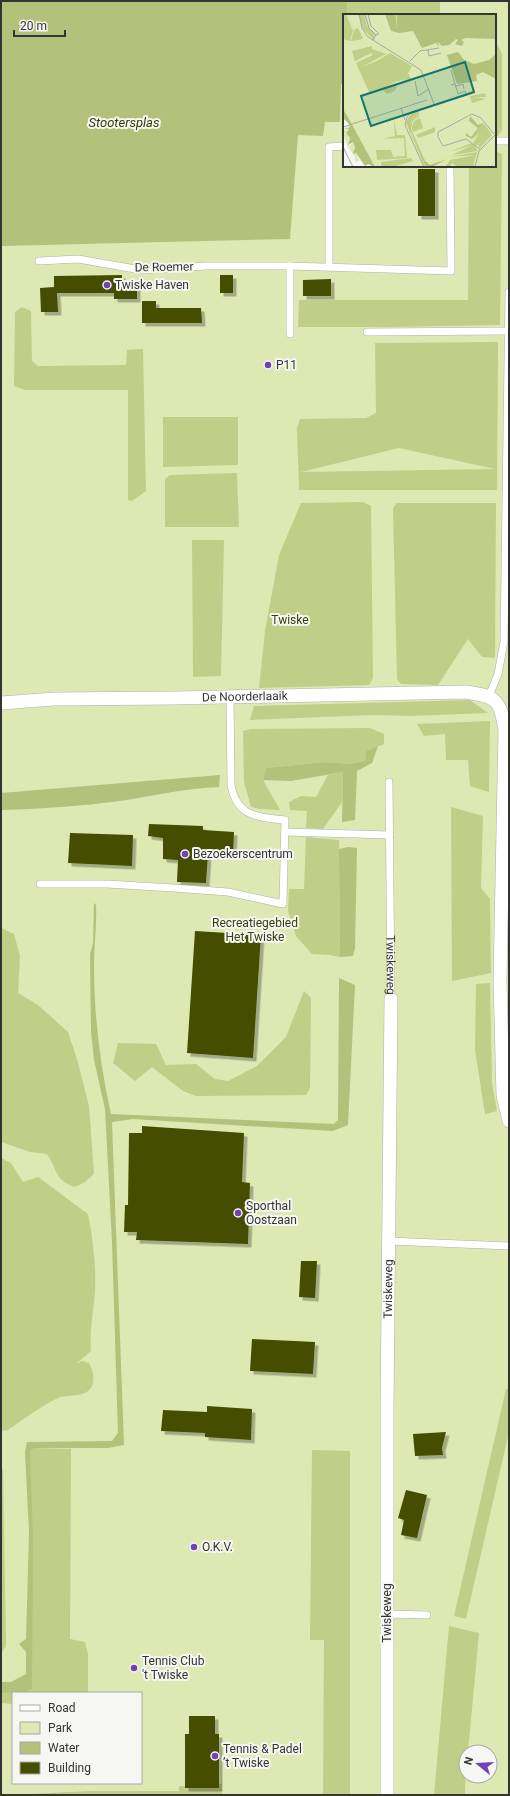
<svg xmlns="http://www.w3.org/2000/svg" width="510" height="1796" viewBox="0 0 510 1796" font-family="Roboto,sans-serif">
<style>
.green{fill:#dde8b3;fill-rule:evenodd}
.forest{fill:#c1ce88;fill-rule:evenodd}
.water{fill:#b3c17b}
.building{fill:#454e00;filter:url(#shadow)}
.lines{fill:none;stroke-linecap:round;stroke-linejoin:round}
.service-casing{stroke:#b0b1ad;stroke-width:8}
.minor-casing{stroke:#b0b1ad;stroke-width:14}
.service{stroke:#fff;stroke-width:7}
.minor{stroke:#fff;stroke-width:13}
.poi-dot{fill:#7041b9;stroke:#f6f7f3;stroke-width:1.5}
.labels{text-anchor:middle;stroke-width:4;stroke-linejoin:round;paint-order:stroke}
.street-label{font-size:12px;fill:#343433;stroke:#f6f7f3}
.poi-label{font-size:12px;fill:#343433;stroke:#f6f7f3;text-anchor:start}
.park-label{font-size:12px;fill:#383f09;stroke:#f6f7f3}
.water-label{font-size:13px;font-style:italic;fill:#323a03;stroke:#f6f7f3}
.inset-road{fill:none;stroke:#a8a9a6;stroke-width:1}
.view{fill:#0f766e;fill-opacity:0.15;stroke:#0f766e;stroke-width:2}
.inset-edge{fill:none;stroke:#343433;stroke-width:2}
</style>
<defs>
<filter id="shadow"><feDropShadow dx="3.5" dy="3.5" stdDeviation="0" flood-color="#0004"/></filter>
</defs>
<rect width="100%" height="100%" fill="#f6f7f3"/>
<path class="green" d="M1,1H509V1795H1ZM344,15H495V166H344ZM13,1693H141V1783H13ZM466,1752H490V1776H466Z"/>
<path class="forest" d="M347,1H440V15H347Z
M495,44H497L502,54V130L498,136H495Z
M495,151L502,154L500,325L390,327H298L299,300H468L469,166H495Z
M22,307L31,311L32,361L38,366L126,365L127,350L143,349L146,491L132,501L128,500V390H25L14,386L15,312Z
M498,342L497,490H299L297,428L300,419L366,418L376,413L375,343ZM399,448L495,469L301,472Z
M163,417H238V465L163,467Z
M237,473L239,527H165V479L170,475Z
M363,502L371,506L373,678L369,685L259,688L265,631L279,555L301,503Z
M397,503H496L495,658L482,657L468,639L438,685L401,684L397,679L393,508Z
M192,540H224L221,676L193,677Z
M470,700L488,713L410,716L373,715L250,720L254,706Z
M490,721L489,792L470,786L468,760H446L445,734L424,736L417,724Z
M370,728L384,734V744L366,751L365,761L349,764L325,762L266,768L263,780L280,810L260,809L251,807L244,782L243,731L251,729Z
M343,772L342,802L323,829L306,828L307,811L290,810L289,802L301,796L316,797L328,775Z
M451,807L483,816L481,888L490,899L491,973L452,981Z
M306,837L339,840L340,957L329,955L312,954L296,936L288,911L289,889H304Z
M1,928L14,934L20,956L18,993L38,1005L68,1032L77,1059L89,1106L94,1174L85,1182L75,1187C54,1180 58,1170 47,1154L30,1152L1,1142Z
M490,983L492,1083L497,1111L485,1114L475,1050L476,984Z
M304,991L311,998L310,1088L306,1095L196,1096L183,1091L152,1067L135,1081L113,1063L118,1043L156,1044L166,1065L196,1064L215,1079L228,1081L257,1066L286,1037Z
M1,1158L11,1163L23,1182L38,1177L88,1214C93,1239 96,1264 95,1290C94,1310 89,1331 91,1351L76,1364L82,1361L89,1363C93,1370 96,1382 90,1389C84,1397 69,1395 61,1397C48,1401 20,1422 8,1430L1,1431Z
M506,1389H509V1432L466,1619L454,1616Z
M34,1448L71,1449L70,1639L85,1642L88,1654V1693H13V1704L1,1703V1693L26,1692L32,1689L30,1452Z
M312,1450L350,1451V1795H323L324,1640H310Z
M1,1469H3L6,1646L1,1654Z
M449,1626L479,1633L468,1752H466L465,1795H434Z
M222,1783V1795H11L90,1791H179V1786H215Z"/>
<path class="water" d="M1,1H347V15H344V84H341L340,122H325L323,136L298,135L290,239L1,246Z
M378,746L372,763L357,771L355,820L342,822L343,772L291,781L263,780L266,768L325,762L349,764L365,761L366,751Z
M220,775L219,787C186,788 153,796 120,801C81,806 40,809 1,810V793Z
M348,847L357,848L355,948L353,956L340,957L339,849Z
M94,903L96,905C97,925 94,945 94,966C94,1016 100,1065 111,1114L334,1124L338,1120L339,978L355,985L348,1125L333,1131L133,1119L112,1122L124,1445L108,1448H34L30,1452L33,1539L32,1689L26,1692L1,1693V1682H11L26,1674V1652L19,1644L26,1639L29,1532L25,1452L27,1442L112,1441L118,1433L112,1242L105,1109L94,1060L91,1031L90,954L93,944Z"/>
<path class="building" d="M418,169H435V216H418Z
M122,275V283H137V299H114V293H57L58,312H41L40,288L54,287V276Z
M220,275H233V293H220Z
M331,279V296H303V280Z
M142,301H156V308H201L202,323H142Z
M149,824L203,826V830L234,832L233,855L208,854L206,883L177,882L178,860L163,859V838L148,836Z
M70,833L133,835L132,866L68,863Z
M195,931L261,935L253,1058L187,1053Z
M142,1126L244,1133L242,1182L250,1183L248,1244L136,1240L137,1232H124L125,1205H128L129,1133H142Z
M301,1261H317L315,1298L299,1297Z
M252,1339L315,1342L313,1374L250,1371Z
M207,1406L252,1409L251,1440L205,1437V1433L161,1431L163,1410L207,1412Z
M446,1432L442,1448L443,1455L415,1456L413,1434Z
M406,1490L427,1495L417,1538L401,1535L404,1520L398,1518Z
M189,1716H215V1734H219V1788H185V1734H189Z"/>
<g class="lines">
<defs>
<g id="service">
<path d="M495,141H509"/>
<path d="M39,261L78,259L141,270L206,266H290V334"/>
<path d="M290,266L451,271L450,166"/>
<path d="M329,267V147L344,146"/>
<path d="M367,332L509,331"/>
<path d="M489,696L498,674L504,642L509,292"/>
<path id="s1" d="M389,782L391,999"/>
<path d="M285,832L390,835"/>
<path d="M40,884H107L173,888L228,892L283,904L285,820C257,817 237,817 231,785L230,696"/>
<path d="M388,1241L509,1246"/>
<path d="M387,1614L427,1615"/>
</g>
<g id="minor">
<path id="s2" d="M1,703L54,699L176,698L465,692C495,696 500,698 505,730L500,980L503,1095L509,1121"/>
<path id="s3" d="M387,1795V1409L391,999"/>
</g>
</defs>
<use href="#service" class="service-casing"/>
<use href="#minor" class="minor-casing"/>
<use href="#service" class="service"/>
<use href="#minor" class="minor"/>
</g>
<g class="poi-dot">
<circle cx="107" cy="285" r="4"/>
<circle cx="268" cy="365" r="4"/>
<circle cx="185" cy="854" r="4"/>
<circle cx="238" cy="1213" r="4"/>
<circle cx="194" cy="1547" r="4"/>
<circle cx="134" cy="1668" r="4"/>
<circle cx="215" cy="1756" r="4"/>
</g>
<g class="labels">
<g class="street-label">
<text transform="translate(164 267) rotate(-1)" y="4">De Roemer</text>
<text dy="4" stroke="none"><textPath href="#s2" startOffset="244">De Noorderlaaik</textPath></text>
<text dy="4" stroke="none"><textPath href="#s1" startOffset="183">Twiskeweg</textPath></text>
<text dy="4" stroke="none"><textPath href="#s3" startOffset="506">Twiskeweg</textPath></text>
<text transform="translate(387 1613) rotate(-90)" y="4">Twiskeweg</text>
</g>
<g class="poi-label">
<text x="115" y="289">Twiske Haven</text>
<text x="276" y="369">P11</text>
<text x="193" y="858">Bezoekerscentrum</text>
<text x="246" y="1210">Sporthal<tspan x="246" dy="14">Oostzaan</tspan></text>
<text x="202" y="1551">O.K.V.</text>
<text x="142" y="1665">Tennis Club<tspan x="142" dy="14">'t Twiske</tspan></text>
<text x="223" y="1753">Tennis &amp; Padel<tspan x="223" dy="14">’t Twiske</tspan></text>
</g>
<g class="park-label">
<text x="290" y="624">Twiske</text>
<text x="255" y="927">Recreatiegebied<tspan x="255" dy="14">Het Twiske</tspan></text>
</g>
<g class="water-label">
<text x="124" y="127">Stootersplas</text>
</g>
</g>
<g transform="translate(343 14)">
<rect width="153" height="153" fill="#f6f7f3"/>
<path d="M0,0H153V153H29L7,111L3,119L7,124L5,130L7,132L9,128L12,131L11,140L13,139L16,146L13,148L11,144H15L12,143L5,133L0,121V116L4,115L0,114L7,111L0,96Z" fill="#dde8b3"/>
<path d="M0,0H3L9,14L6,12L10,16L7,27L0,25ZM16,0H21L24,12L32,21L30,25L20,15ZM15,14L20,25L8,27L11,16ZM29,32V35L43,40L18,53L34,47L47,39L69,52L65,59L68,65L55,67L27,80L13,49L30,41L28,39L12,47L9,37ZM55,69L52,77L44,80L39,75ZM142,79L143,83H137L131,84H139L142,85L129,89L127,82ZM75,96L76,100L68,107V119L85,153H82L63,109L69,98ZM76,101V103L72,105L69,108V113L71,107L77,104L80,114L70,118L68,111V107ZM51,104L54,121H62L64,144L34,146L33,136H48L50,143L62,142L61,124L39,125L52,122L51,105H37ZM140,109L142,111L137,118L142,111L149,121L137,134L135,131L144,123L133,132L130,129L136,120L129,125ZM92,113V118L76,124L73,121ZM129,129L135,137L109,141L129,131L110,137L111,136ZM134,138L130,153H115L109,149L107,153H102L107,146L132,141L106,143ZM68,144L70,147L50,153H39L38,151V148Z" fill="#c1ce88"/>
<path d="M42,0H53V16L54,0H153V25L123,24L118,26L121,28L119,32L112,30L115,26L113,25L106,31L99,32L95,28L96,33L93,29L79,34L70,17L56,19L48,17ZM115,38L121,46L131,50L146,46L153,40V65L140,58L133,61L134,67L114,70L104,41ZM0,95L6,105L32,153L25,150L22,152L13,139L10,140L12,133L10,128L5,131L7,124L3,119L6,115H0L6,114L7,111L0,104ZM75,98L67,103L65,108L82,147L87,151L104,145L89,153H85L82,149L65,110L64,108L66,103ZM127,102L135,111L140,109L129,125L123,122V119L128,123L135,114L126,107Z" fill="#b3c17b"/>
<path class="inset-road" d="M16,0L19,14L25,23L78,56L91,90M22,0L26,14L33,21L30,26M25,0L28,12L36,20L33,21M85,36L86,42L98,39M67,47L77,37L96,34M108,56L112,70L108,71M72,67L75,82L86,75M112,70L115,80L122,77L123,80M113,72L120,70L121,75M58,94L62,106M0,113L84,86M0,133L10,153M138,136L123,125L100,132L95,123V118L129,100L138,104L151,120M81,153L62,111L64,103L68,98L127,80M132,153L136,137L153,120"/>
<path class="view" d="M122,48L131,78L28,112L18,82Z"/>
<rect width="153" height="153" class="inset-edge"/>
</g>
<rect width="510" height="1796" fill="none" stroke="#343433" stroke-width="4"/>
<rect x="12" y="1692" width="130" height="92" fill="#f6f7f3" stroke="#a8a9a6"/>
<rect x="20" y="1705" width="20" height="6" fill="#ffffff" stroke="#a8a9a6"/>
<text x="48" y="1712" font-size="12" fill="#343433">Road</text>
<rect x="20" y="1722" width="20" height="12" fill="#dde8b3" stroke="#a8a9a6"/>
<text x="48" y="1732" font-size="12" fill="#343433">Park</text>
<rect x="20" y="1742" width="20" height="12" fill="#b3c17b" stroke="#a8a9a6"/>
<text x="48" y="1752" font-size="12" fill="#343433">Water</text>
<rect x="20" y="1762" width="20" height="12" fill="#454e00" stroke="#a8a9a6"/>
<text x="48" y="1772" font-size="12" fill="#343433">Building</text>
<g transform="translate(478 1764) rotate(288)"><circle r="19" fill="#f6f7f3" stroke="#a8a9a6"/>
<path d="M0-3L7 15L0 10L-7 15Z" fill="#7041b9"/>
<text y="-6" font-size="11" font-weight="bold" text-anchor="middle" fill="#343433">N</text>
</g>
<path d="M14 30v6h51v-6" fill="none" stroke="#343433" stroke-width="2"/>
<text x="20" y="30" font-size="12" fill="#343433" stroke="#f6f7f3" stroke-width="3" paint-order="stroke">20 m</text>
</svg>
